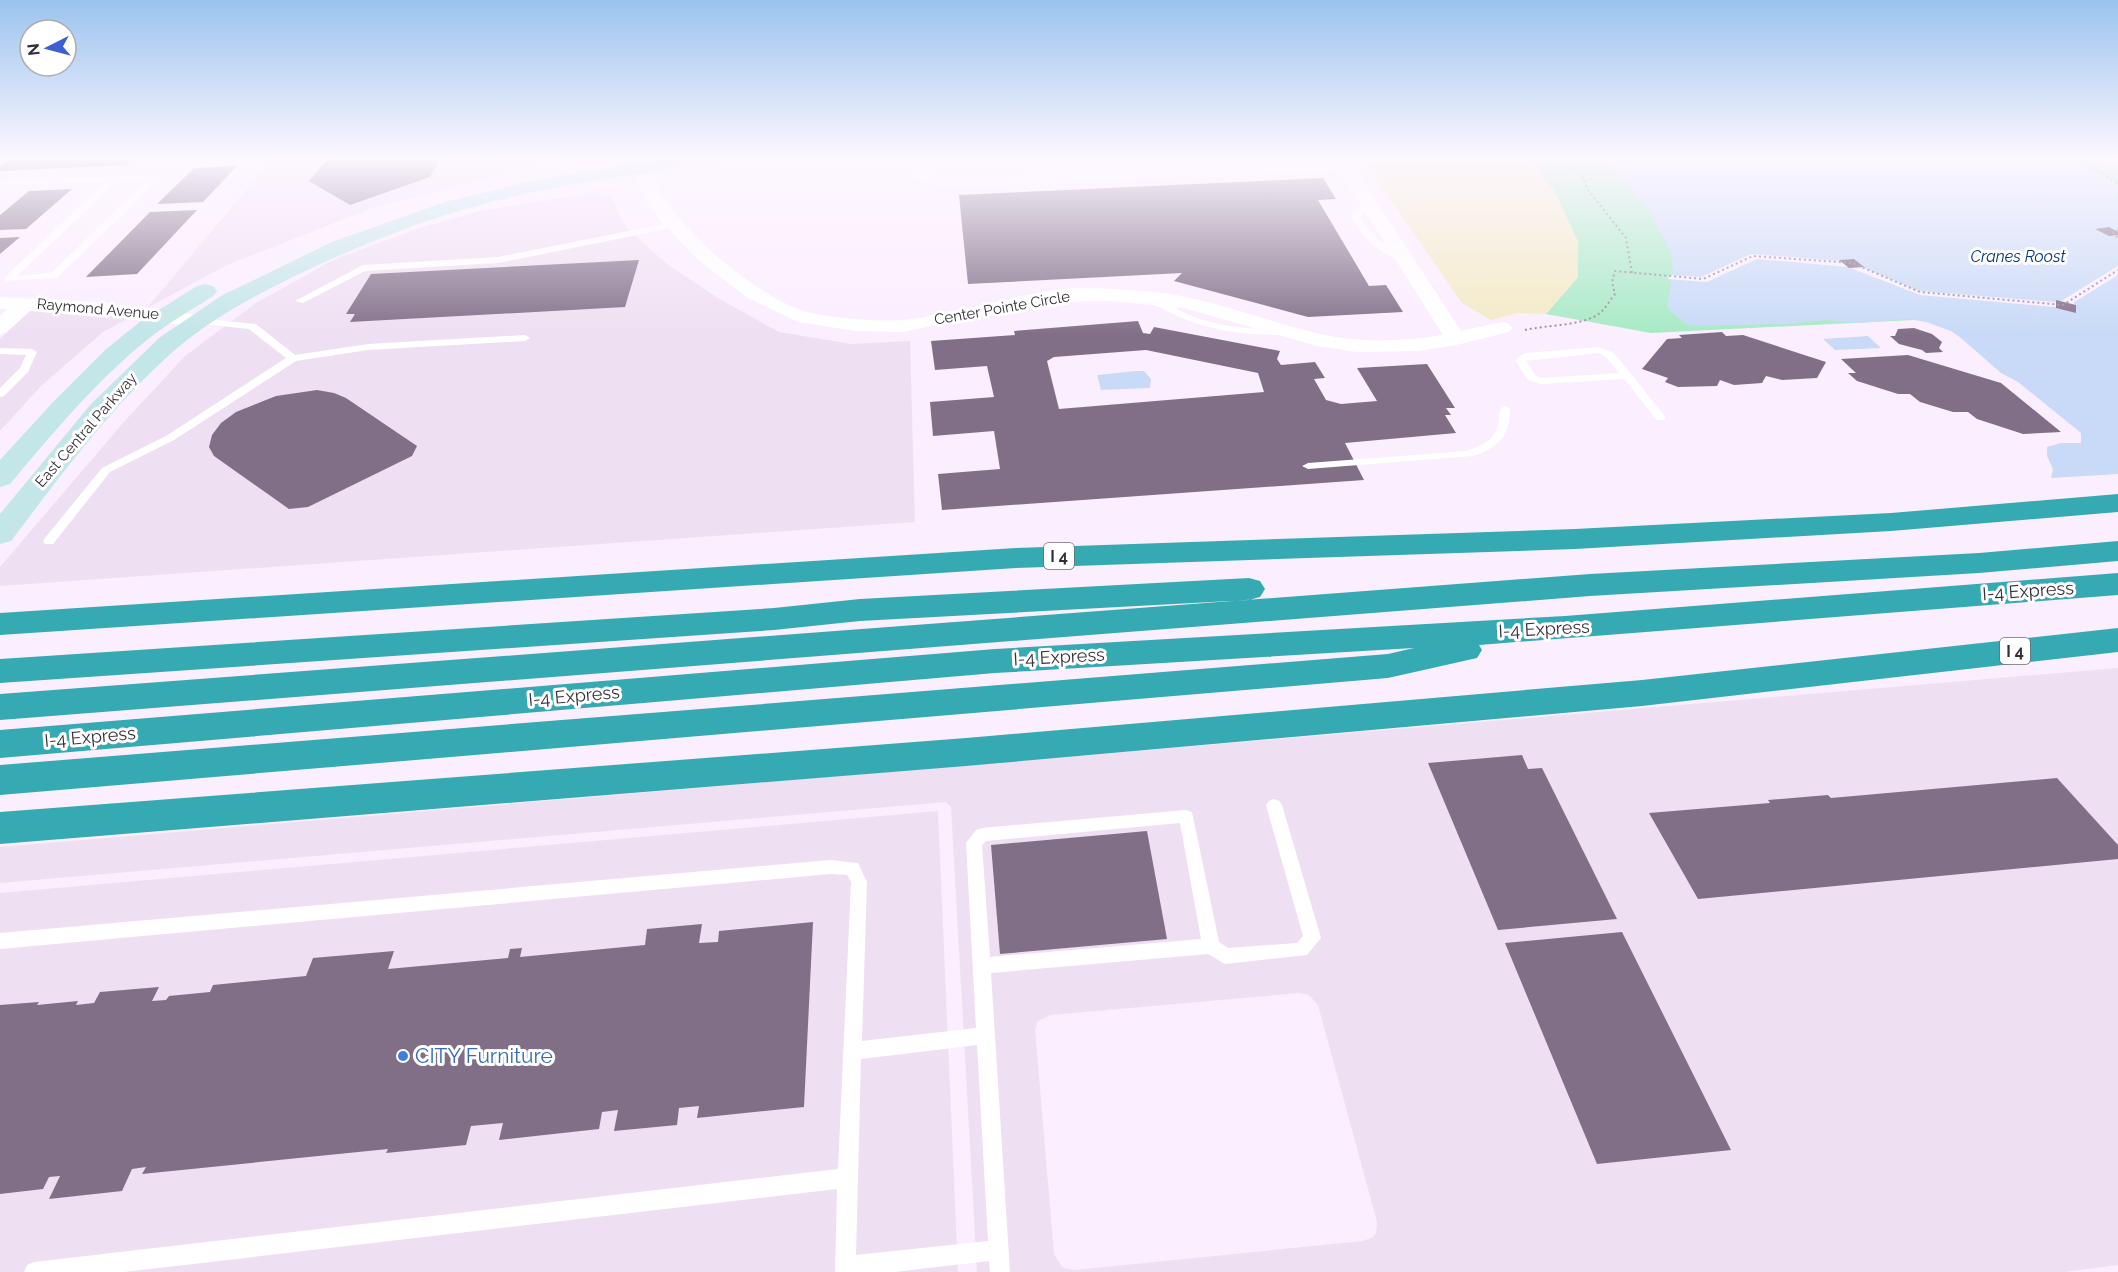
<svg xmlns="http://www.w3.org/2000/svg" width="2118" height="1272" viewBox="0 0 2118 1272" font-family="Raleway,sans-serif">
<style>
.commercial{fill:#efdff2;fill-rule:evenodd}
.green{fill:#a7eac5}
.sand{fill:#f3eac4}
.water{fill:#c8daf7}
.pier{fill:#fbeeff}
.building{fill:#816f88;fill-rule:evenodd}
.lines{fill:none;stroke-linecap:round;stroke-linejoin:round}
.path{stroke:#9a8f9d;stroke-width:2;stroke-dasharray:2 3;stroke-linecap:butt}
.service{fill:#fff;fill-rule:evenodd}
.minor{fill:#fff;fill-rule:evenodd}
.secondary{fill:#c3e6e8;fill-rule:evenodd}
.motorway{fill:#36aab2;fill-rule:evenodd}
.shop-dot{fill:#3f7fe0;stroke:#fff;stroke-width:2}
.labels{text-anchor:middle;stroke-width:6;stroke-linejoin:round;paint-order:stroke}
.far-street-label{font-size:15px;fill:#352d37;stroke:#fff}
.far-water-label{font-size:16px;font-style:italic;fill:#023482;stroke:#fff}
.shield{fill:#fff;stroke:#726c73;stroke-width:1.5}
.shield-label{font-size:16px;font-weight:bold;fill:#352d37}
.street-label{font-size:18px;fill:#352d37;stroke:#fff}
.near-shop-label{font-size:21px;fill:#366cbe;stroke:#fff;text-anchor:start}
</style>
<rect width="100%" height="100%" fill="#fbeeff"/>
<path class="commercial" d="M275,156H577L546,162L375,207L227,265L147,308Z
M590,193L610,195L626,227L667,264L718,298L779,332L851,344L910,341L915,522L0,586V567L123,423L185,356L256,303L333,260L417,229L479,211Z
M31,309L131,317L103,332L41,386L0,431V339Z
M2118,668V1265L2064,1272H977L951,807L946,802L0,883V847ZM1299,993L1309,995L1318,1005L1377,1222L1376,1233L1373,1237L1363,1241L1075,1270L1063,1268L1054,1254L1035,1029L1038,1021L1051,1015Z
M938,811L958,1272H0V893Z"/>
<path class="green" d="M1526,156H2096L2118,168V324L1914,320L1651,333L1546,314L1578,277V242L1556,194L1536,166Z"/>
<path class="sand" d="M1360,156H1526L1536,166L1556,194L1578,242V277L1546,314L1517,313L1491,320L1462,303Z"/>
<path class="water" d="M1602,156H2067L2118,186V193L2114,195L2118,199V474L2051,478L2053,469L2047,456V447L2061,443H2081V433L2018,382L2001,373L1961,338L1951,331L1926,322L1908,319L1858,323L1826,320L1785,324L1691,326L1684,323L1667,307L1673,271L1670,250L1647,207Z
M1868,336L1881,348L1835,350L1823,339Z
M1136,371H1144L1151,379L1150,388L1101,390L1097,375Z"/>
<path class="pier" d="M1751,254L1840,261L1839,260L1854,259L1864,268L1919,291L2055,302L2061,301L2118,266V275L2073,303L2076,305V313L2055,307L1920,295L1848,267L1757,259L1707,282L1668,279L1669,275L1701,277Z"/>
<path class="building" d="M13,156H136L126,165L0,171V166Z
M330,156H442L430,177L350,205L309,181Z
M237,166L203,202L157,204L194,168Z
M1323,178L1336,199L1318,200L1369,286L1386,285L1403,312L1308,317L1174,281L1182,273L968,284L959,195Z
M72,189L26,229L0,230V215L29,191Z
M197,210L137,274L86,277L150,212Z
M2109,227L2118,232V235L2109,236L2095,229Z
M20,237L0,254V238Z
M1854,259L1864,267L1849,268L1839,260Z
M639,260L625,307L350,322L355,314H346L371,274Z
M2056,300L2076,305V313L2056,308Z
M1138,321L1143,333L1150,334L1154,327L1280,351L1277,359L1281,365L1315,362L1325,378L1314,379L1326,400L1341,404L1377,401L1357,368L1427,364L1455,408H1446L1451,415H1445L1456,433L1345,443L1364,480L942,510L938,474L1000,469L994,431L933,436L930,402L994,397L987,366L935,370L931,341L1015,335L1014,331ZM1146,350L1258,373L1264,392L1059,409L1047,361L1054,357Z
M1914,328L1932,334L1942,342L1939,348L1943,352L1926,353L1922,350L1899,344L1890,336H1895L1898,329Z
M1722,332L1726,336L1743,335L1826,362L1817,378L1782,380L1766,376L1762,383L1734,385L1720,380L1717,386L1678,387L1665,382L1668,378L1642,369L1667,339L1682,338L1679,335Z
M1908,355L2001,383L2061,432L2023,434L1977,419L1968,412H1953L1920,402L1910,394H1898L1857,381L1848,373H1856L1841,359Z
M317,390L334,393L346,398L417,446L412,456L308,507L289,509L214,456L209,447L212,435L221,423L236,412L276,396Z
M1522,755L1528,769L1542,768L1617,919L1498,930L1428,763Z
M2057,778L2118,845V859L1698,899L1649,813L1770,803L1768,800L1828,795L1831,798Z
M1147,831L1167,939L1000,954L991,845Z
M813,922L804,1107L697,1118L699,1106L679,1108L677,1125L614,1131L618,1110L602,1112L599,1129L499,1140L503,1123L471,1126L466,1145L386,1153L388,1149L142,1174L146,1167L132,1169L122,1191L49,1199L60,1176L49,1177L43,1189L0,1194V1005L39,1002L37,1005L78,1001L76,1005L94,1003L100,992L159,987L152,1001L166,1000L169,996L210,992L213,985L306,976L313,958L394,951L388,969L508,958L510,949L522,948L520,957L645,945L647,929L702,924L699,943L718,942L719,931Z
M1622,932L1731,1150L1597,1164L1505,943Z"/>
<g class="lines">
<path class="path" d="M1554,156L1582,174L1588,190L1626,238L1632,273
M2072,156L2118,183
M2118,230L2113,233L2118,238
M1525,330C1545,325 1584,326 1600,313C1606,308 1610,300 1615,294L1612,282L1615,271L1703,279L1753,256L1852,263L1920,292L2063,305L2118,270"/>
<path class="service" d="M466,156H505L475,161Z
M156,175L160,177L159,179L57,278L5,281V277L107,181L0,185V181ZM148,180L51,273L17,276L117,181Z
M1368,200L1372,203L1360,217C1370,237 1387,246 1406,255V259C1385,261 1360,235 1352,217Z
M674,222L677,223V227L498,263L365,271L303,303L295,301L363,265L498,257Z
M1150,295C1163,299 1175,309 1187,314C1218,328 1251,329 1284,329L1289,332L1284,335C1231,335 1193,328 1147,300V296Z
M196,318L256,324L295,355L368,344L525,335L530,338L525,341L368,350L296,361L174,440L110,472L53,544H45L43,541L45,538L102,468L166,436L286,358L249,329L193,323V319Z
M1599,347L1614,353L1665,416V420H1657L1624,379L1541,384L1528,380L1515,360L1525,353ZM1598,353L1606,357L1619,373L1542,378L1536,376L1526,361Z
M0,348L32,349L37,352L28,372L4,396L0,397V388L20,368L26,355L0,354Z
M1505,406L1510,409C1510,436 1498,448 1473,456L1308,469L1302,466L1308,463L1467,451C1492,442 1499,435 1500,409Z
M1274,799L1279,801L1282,805L1321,938L1307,955L1225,964L1208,954L991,973L1010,1272H990L989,1261L894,1272H835L837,1189L124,1272H24L27,1265L34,1262L838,1169L851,882L847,875L830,874L0,949V933L830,860L858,863L867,882L862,1041L976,1028L966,843L976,830L982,828L1186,810L1192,812L1219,942L1228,948L1297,943L1303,936L1266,805L1269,801ZM1180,823L1201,939L990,957L982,845L986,841ZM977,1045L988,1241L856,1255L861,1059Z"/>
<path class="minor" d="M632,156H648C652,193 678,218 702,243C726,266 772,301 803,311C828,318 877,322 903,320C954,314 1004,298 1054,290C1083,286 1116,289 1145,291C1209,296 1267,323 1330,336C1366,343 1406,341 1443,335L1339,170L946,188L919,181L898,156H916L931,173L947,178L1332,160L1330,156H1347L1461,331L1502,322L1509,324L1512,328L1509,332L1456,345L1419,351L1357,352L1317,346L1184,308L1110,301L1056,302L902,332L856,331L798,322L748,298L697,259L652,211L632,169Z
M0,297L98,302L196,315L203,317L206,321L203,325L196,327L98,314L30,311L7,332L0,334V317L7,309H0Z"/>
<path class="secondary" d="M679,156H730L728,160L721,162C650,173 577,181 507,198C435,215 366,242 299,274C256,295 212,318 176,349C112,405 62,474 11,541L0,544V514L91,404L159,338L221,296L332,242L445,202L536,180Z
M205,284L213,286L217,291L213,296C191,310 168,323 147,340C96,381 53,433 10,484L0,487V460L54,401L105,350L141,321L197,286Z"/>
<path class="motorway" d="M2118,494V512L1891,531L1575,549L1016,568L0,635V613L1016,548L1575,529L1891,513Z
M2118,541V561L1979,573L1590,596L0,720V694L1590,574L1979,553Z
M2118,573V595L1479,645L1482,650L1477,658L1388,678L0,795V765L1388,654L1414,648L995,673L0,758V730L995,649L1565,616Z
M1249,578L1260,581L1265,589L1260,597L1249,600L860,621L774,630L0,683V659L774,608L860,599Z
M2118,628V652L1642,706L966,766L0,844V812L966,738L1642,680Z"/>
</g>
<linearGradient id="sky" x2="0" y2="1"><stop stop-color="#9bc3ee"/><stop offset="0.47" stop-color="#fdf7ff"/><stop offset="1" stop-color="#fdf7ff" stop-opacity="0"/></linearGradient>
<rect width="2118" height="335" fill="url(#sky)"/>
<circle class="shop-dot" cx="403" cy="1056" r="6"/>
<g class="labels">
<g class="far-street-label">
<text transform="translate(1002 308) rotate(-10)" y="5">Center Pointe Circle</text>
<text transform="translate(98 309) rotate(5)" y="5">Raymond Avenue</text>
<text transform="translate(86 430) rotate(-49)" y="5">East Central Parkway</text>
</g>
<g class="far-water-label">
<text x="2018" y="262">Cranes Roost</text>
</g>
<g class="shield">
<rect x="1044" y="543" width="30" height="26" rx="4.5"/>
<rect x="2000" y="638" width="30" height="26" rx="4.5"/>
</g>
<g class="shield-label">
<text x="1059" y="562">I 4</text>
<text x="2015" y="657">I 4</text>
</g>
<g class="street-label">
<text transform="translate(2028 591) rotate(-4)" y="6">I-4 Express</text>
<text transform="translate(1544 629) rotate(-3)" y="6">I-4 Express</text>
<text transform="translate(1059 657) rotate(-3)" y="6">I-4 Express</text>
<text transform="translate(574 696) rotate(-5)" y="6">I-4 Express</text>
<text transform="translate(90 737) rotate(-5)" y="6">I-4 Express</text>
</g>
<g class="near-shop-label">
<text x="415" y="1063">CITY Furniture</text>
</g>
</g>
<g transform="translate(48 48) rotate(264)"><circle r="28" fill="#ffffff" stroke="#aeabaf" stroke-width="1.5"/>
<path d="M0-4.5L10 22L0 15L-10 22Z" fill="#3c5fd1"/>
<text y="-9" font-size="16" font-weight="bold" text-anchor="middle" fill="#352d37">N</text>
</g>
</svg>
